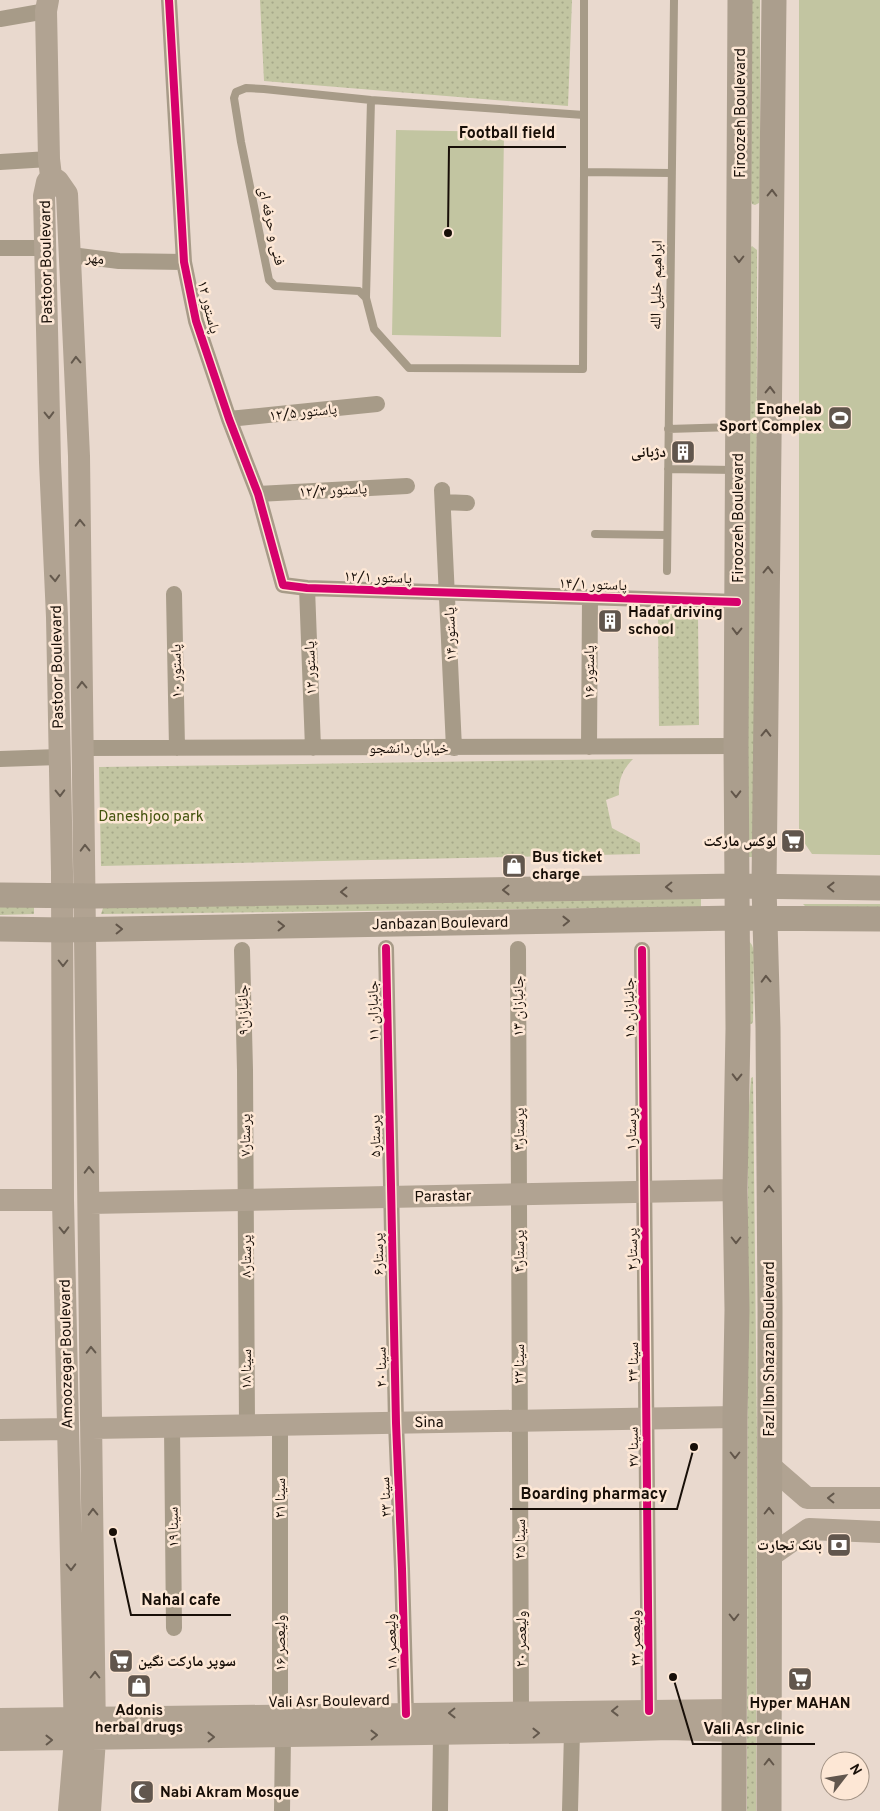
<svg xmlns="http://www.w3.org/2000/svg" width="880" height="1811" viewBox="0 0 880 1811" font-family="Overpass,'Noto Naskh Arabic',sans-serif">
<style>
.grass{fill:url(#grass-dots)}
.garden{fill:#c2c5a1}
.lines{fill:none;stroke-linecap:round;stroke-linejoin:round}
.lane{stroke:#a79b88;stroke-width:8}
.street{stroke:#a79b88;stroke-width:16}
.secondary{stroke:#b1a392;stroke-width:22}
.primary{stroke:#ab9e8d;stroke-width:25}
.cycleway-casing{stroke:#fde7d5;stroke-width:11}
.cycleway{stroke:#d6006c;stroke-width:8}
.oneway{stroke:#62564a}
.oneway2{stroke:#64594d}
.labels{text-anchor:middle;stroke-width:5;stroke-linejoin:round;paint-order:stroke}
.street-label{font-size:15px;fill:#180f08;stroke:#fde7d5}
.poi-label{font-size:15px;font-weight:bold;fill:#180f08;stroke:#fde7d5;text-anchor:end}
.park-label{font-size:15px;fill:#43530d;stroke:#fde7d5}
.leader{fill:none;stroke:#180f08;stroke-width:2}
.callout-dot{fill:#180f08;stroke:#fde7d5;stroke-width:2}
.callout-label{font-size:16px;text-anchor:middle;font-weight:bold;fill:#180f08;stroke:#fde7d5;stroke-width:5;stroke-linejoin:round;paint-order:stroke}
</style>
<defs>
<pattern id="grass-dots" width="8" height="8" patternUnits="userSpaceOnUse" patternTransform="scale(1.25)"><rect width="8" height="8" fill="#c2c5a1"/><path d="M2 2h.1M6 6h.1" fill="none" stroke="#a6a889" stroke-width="1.8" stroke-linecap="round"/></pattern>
</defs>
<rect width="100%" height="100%" fill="#e9d9ce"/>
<path class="grass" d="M260,0H572L568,106L264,81Z
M752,0H760V194L759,203L755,205L752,204L751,200Z
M752,246L757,250L756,857H747L750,248Z
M658,614H698L699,725L659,726Z
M633,759C623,769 618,780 619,795L606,800L612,828L640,843V854L101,866L99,767Z
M701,897V907L101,914L104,905Z
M0,903H34V914L0,915Z
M803,904H880V910L808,909Z
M749,941L752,945L754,951L753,1021L752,1024H749Z
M753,1077L757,1438L756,1811H747L748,1120L751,1078Z"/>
<path class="garden" d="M799,0H880V855L812,854L799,835Z
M396,130L504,132L501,337L392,335Z"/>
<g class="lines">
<path class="lane" d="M584,115L371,100L264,89L246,88L236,92L234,98L241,142L269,280L275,286L359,291L366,298L374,329L409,368L583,369L584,172L671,173
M584,172V0
M366,298L371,100
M668,429L734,427
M668,469L734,470
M595,534L667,535
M667,571L674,0"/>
<path class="street" d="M169,0L184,262L196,321L229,419L258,494L283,585L307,588L737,602
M0,19L46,11
M0,162L49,159
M0,248H45
M71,255L119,261L184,262
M229,419L377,404
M442,490L454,748
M258,494L407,486
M443,502L467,503
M307,588L313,748
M174,594L177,748
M589,747L590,597
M83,748L736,746
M0,759L59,757
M386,948L396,1423L402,1569L406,1714
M518,949L521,1712
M242,950L245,1070L247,1426
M642,950L649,1711
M280,1425V1716
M172,1427L174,1628
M282,1811L283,1736
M440,1811L441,1734
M570,1811L572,1732"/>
<path class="secondary" d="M48,0L46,11L49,159L51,176
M51,176L58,181L67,194L79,456L95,1739L90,1811
M51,176L47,182L44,196L50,462L57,617L62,872L63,1200L75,1739L69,1811
M0,1200H63
M90,1203L735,1190
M92,1428L735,1417
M0,1430L67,1429
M769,1465L807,1498H880
M769,1557L809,1529L880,1532
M0,1719L733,1710
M0,1740L572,1732L669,1729L734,1731"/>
<path class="primary" d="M0,895L96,896L738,886L880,888
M0,929L63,930L737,918L880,919
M734,1811L735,1417L737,1310L735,1190L738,1029L736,746L740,0
M769,1811L770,1310L768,1028L764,886L774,0"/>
<defs>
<path id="cycleway" d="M169,0L184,262L196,321L229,419L258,494L283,585L307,588L737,602
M386,948L396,1423L402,1569L406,1714
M642,950L649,1711"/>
</defs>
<use href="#cycleway" class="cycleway-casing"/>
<use href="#cycleway" class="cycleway"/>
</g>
<defs><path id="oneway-chevron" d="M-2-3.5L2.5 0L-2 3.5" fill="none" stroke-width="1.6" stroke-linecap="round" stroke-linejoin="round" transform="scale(1.25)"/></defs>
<g class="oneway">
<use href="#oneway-chevron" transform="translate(772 193) rotate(-89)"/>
<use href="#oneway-chevron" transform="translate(739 259) rotate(90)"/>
<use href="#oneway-chevron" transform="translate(770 390) rotate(-89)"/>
<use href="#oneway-chevron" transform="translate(768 570) rotate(-89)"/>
<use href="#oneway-chevron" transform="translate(737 631) rotate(91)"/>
<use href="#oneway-chevron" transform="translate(766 733) rotate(-89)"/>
<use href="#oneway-chevron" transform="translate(736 794) rotate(89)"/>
<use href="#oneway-chevron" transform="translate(669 887) rotate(179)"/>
<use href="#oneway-chevron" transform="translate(831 887) rotate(-179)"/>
<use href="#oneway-chevron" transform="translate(506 890) rotate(179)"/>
<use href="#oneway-chevron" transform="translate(344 892) rotate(179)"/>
<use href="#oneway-chevron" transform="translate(566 921) rotate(-1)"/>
<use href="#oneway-chevron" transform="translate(281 926) rotate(-1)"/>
<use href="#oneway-chevron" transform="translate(119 929) rotate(-1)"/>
<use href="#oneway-chevron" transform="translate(766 979) rotate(-92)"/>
<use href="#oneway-chevron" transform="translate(737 1077) rotate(91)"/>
<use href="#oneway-chevron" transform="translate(769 1189) rotate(-90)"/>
<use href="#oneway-chevron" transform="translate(736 1240) rotate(90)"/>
<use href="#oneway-chevron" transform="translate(735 1455) rotate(90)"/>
<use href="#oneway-chevron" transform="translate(769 1511) rotate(-90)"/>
<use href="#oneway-chevron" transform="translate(734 1617) rotate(90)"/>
<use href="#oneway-chevron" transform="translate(769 1762) rotate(-90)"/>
</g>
<g class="oneway2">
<use href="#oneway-chevron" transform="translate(76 360) rotate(-92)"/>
<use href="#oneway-chevron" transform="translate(49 415) rotate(89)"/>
<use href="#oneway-chevron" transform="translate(80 523) rotate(-91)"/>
<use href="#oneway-chevron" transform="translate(55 578) rotate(87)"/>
<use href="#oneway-chevron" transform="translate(82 685) rotate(-91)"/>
<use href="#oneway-chevron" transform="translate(60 793) rotate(89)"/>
<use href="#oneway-chevron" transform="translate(85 848) rotate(-91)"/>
<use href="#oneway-chevron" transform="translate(63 963) rotate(90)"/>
<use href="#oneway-chevron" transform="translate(89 1170) rotate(-91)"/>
<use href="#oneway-chevron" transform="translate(64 1230) rotate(89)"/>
<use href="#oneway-chevron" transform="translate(91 1350) rotate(-91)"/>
<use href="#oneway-chevron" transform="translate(831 1498) rotate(-179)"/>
<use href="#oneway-chevron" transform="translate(93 1512) rotate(-91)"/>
<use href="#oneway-chevron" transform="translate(71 1567) rotate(89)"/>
<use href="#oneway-chevron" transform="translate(95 1675) rotate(-90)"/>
<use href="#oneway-chevron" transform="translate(615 1711) rotate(179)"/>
<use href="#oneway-chevron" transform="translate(452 1713) rotate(179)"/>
<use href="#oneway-chevron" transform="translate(536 1733) rotate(-1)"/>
<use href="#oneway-chevron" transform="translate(374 1735) rotate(-1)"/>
<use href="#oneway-chevron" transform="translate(211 1737) rotate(-1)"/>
<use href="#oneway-chevron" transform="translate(49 1740) rotate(-1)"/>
</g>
<defs>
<symbol id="stadium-square" viewBox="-11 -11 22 22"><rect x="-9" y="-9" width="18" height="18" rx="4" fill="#61564d" stroke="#fde7d5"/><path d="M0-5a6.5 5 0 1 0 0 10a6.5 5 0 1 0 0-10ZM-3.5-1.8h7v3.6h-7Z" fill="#fff"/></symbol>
<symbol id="building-square" viewBox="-11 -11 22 22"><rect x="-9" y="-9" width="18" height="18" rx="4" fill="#61564d" stroke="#fde7d5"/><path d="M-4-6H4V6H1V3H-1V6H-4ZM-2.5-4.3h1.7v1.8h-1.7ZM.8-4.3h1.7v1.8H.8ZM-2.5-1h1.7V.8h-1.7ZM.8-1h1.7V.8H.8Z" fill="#fff"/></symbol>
<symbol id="supermarket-square" viewBox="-11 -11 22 22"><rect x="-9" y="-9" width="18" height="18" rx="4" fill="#61564d" stroke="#fde7d5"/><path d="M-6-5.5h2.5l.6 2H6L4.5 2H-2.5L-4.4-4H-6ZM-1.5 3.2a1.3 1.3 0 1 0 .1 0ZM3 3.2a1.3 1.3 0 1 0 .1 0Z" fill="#fff"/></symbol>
<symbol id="shop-square" viewBox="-11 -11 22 22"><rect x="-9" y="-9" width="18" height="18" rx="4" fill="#61564d" stroke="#fde7d5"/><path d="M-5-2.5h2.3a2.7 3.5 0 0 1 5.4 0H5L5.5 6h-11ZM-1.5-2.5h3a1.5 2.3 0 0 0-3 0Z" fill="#fff"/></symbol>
<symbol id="bank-square" viewBox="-11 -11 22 22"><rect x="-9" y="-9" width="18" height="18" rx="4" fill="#61564d" stroke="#fde7d5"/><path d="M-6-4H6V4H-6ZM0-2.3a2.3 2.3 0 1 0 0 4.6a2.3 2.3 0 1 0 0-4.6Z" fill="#fff"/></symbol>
<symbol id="mosque-square" viewBox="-11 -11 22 22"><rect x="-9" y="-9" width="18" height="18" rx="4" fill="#61564d" stroke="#fde7d5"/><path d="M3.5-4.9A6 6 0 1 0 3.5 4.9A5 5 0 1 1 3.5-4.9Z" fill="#fff"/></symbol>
</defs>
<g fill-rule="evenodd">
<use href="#stadium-square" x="826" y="404" width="28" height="28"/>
<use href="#building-square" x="669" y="438" width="28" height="28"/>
<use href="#building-square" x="596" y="607" width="28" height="28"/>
<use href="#supermarket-square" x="779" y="827" width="28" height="28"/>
<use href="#shop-square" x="500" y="852" width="28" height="28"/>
<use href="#bank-square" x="825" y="1531" width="28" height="28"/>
<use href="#supermarket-square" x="107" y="1647" width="28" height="28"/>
<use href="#supermarket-square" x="786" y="1665" width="28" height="28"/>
<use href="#shop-square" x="125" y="1672" width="28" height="28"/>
<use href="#mosque-square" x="128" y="1778" width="28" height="28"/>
</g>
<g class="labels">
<g class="street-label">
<text transform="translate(740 113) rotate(-90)" y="5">Firoozeh Boulevard</text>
<text transform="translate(272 226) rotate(78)" y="5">فنی و حرفه ای</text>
<text transform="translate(95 258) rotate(7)" y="5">مهر</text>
<text transform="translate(46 262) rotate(-91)" y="5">Pastoor Boulevard</text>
<text transform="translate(656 285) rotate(-89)" y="5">ابراهیم خلیل الله</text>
<text transform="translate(209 307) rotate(76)" y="5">۱۲ پاستور</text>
<text transform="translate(303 412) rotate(-6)" y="5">پاستور ۱۲/۵</text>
<text transform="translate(333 490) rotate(-3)" y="5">پاستور ۱۲/۳</text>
<text transform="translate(738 518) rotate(-90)" y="5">Firoozeh Boulevard</text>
<text transform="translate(378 577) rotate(2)" y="5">پاستور ۱۲/۱</text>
<text transform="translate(593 584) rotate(2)" y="5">پاستور ۱۴/۱</text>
<text transform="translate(450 634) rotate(-92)" y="5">پاستور ۱۴</text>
<text transform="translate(57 667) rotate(-91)" y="5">Pastoor Boulevard</text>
<text transform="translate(310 668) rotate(-92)" y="5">پاستور ۱۲</text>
<text transform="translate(176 671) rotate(-91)" y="5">پاستور ۱۰</text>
<text transform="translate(589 672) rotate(-90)" y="5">پاستور ۱۶</text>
<text x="409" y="753">خیابان دانشجو</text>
<text transform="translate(440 923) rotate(-1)" y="5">Janbazan Boulevard</text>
<text transform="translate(518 1006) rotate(-90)" y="5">جانبازان ۱۳</text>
<text transform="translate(629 1008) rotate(-91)" y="5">جانبازان ۱۵</text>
<text transform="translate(243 1010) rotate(-91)" y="5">جانبازان۹</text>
<text transform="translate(373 1011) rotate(-91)" y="5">جانبازان ۱۱</text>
<text transform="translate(519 1129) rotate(-90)" y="5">پرستار۳</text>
<text transform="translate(631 1129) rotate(-90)" y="5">پرستار۱</text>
<text transform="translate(245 1135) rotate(-90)" y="5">پرستار۷</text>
<text transform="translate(375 1136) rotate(-91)" y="5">پرستار۵</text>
<text transform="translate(443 1196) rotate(-1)" y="5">Parastar</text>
<text transform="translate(632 1249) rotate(-91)" y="5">پرستار۲</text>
<text transform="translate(519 1251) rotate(-90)" y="5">پرستار۴</text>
<text transform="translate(378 1254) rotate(-91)" y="5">پرستار۶</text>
<text transform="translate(246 1256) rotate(-90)" y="5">پرستار۸</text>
<text transform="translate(769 1349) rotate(-90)" y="5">Fazl Ibn Shazan Boulevard</text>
<text transform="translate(66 1354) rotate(-91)" y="5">Amoozegar Boulevard</text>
<text transform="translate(633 1362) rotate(-90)" y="5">سینا ۲۴</text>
<text transform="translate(519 1364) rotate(-90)" y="5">سینا ۲۲</text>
<text transform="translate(381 1367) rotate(-91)" y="5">سینا ۲۰</text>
<text transform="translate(246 1369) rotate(-90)" y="5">سینا ۱۸</text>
<text transform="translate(429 1422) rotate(-1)" y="5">Sina</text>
<text transform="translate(633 1447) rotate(-91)" y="5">سینا ۲۷</text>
<text transform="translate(385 1497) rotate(-93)" y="5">سینا ۲۳</text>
<text transform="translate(280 1498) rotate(-90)" y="5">سینا ۲۱</text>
<text transform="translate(173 1527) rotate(-91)" y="5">سینا ۱۹</text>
<text transform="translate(520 1539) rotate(-90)" y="5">سینا ۲۵</text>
<text transform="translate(635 1638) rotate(-91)" y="5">ولیعصر ۲۲</text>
<text transform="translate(521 1639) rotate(-90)" y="5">ولیعصر ۲۰</text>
<text transform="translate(391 1642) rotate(-92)" y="5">ولیعصر ۱۸</text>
<text transform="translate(280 1643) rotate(-90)" y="5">ولیعصر ۱۶</text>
<text transform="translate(329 1701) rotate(-1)" y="5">Vali Asr Boulevard</text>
</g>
<g class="poi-label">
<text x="822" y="414">Enghelab<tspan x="822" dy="17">Sport Complex</tspan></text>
<text x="666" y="457">دژبانی</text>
<text x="628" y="617" text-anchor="start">Hadaf driving<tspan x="628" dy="17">school</tspan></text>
<text x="776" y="846">لوکس مارکت</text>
<text x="532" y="862" text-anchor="start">Bus ticket<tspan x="532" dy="17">charge</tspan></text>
<text x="822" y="1550">بانک تجارت</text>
<text x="138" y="1666" text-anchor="start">سوپر مارکت نگین</text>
<text x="800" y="1708" text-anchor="middle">Hyper MAHAN</text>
<text x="139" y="1715" text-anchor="middle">Adonis<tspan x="139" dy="17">herbal drugs</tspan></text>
<text x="160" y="1797" text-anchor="start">Nabi Akram Mosque</text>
</g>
<g class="park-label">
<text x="151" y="821">Daneshjoo park</text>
</g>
</g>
<path class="leader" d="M448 233L449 147H566M694 1447L677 1509H510M113 1532L131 1615H231M673 1677L693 1744H815"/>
<g class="callout-dot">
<circle cx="448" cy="233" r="5"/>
<circle cx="694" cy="1447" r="5"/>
<circle cx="113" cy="1532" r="5"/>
<circle cx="673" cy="1677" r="5"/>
</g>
<g class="callout-label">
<text x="507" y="138">Football field</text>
<text x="594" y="1499">Boarding pharmacy</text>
<text x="181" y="1605">Nahal cafe</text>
<text x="754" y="1734">Vali Asr clinic</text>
</g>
<g transform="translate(845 1776) rotate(59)"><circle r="24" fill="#fde7d5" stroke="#a19183"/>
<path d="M0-4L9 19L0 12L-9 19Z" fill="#61564d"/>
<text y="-8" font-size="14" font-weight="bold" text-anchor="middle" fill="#180f08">N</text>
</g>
</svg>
